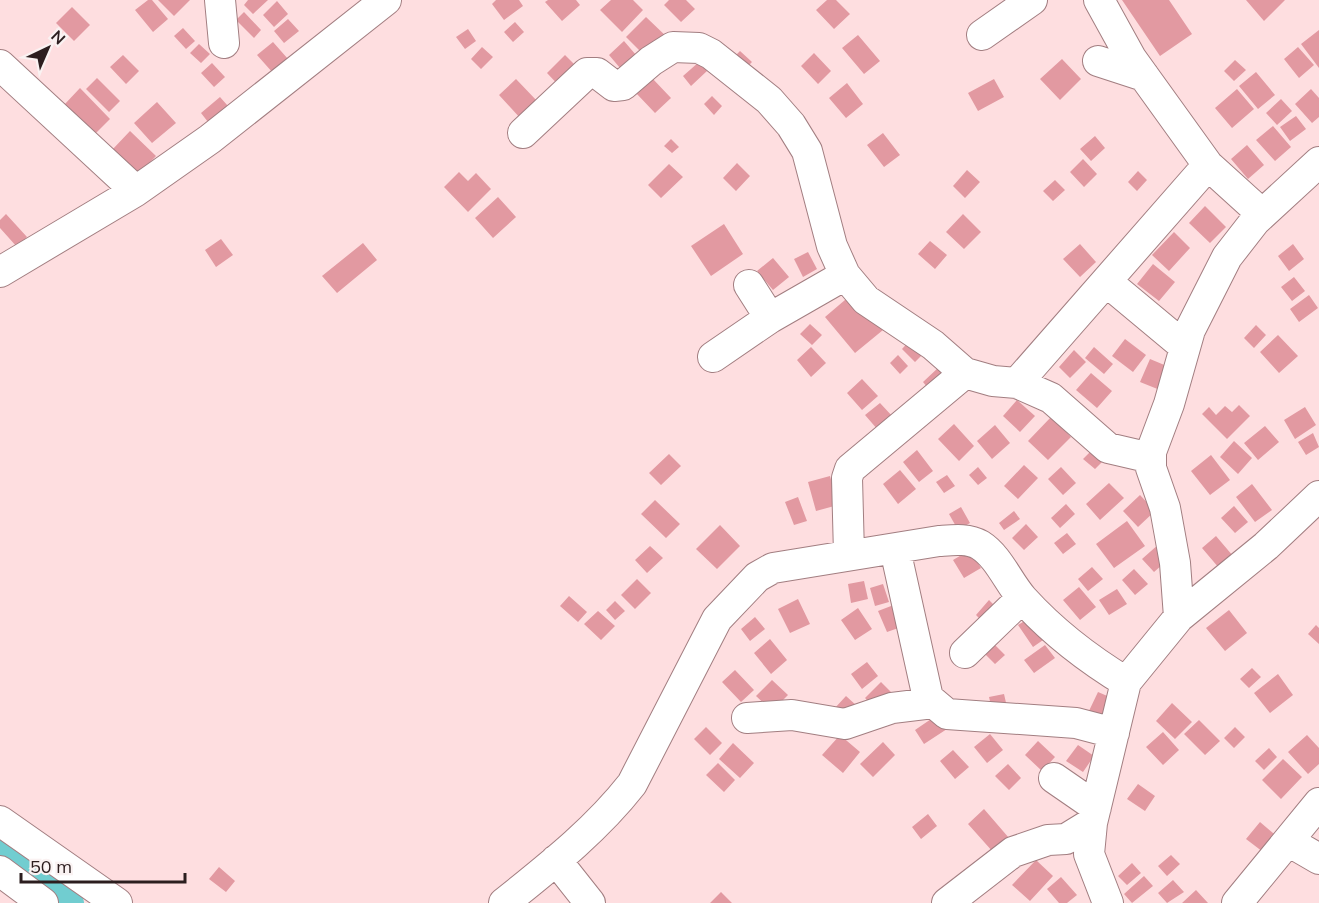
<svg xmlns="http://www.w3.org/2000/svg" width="1319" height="903" viewBox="0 0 1319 903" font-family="Mulish,sans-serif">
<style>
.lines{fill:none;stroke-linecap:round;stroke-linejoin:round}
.canal{stroke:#71cdd0;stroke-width:22}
.building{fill:#e299a1}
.minor-casing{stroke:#a27e81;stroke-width:32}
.minor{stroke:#fff;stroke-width:30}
</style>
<rect width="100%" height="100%" fill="#fedee0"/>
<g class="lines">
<path class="canal" d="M0,851L73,903"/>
</g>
<path class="building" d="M148,0H152L168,19L153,32L135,10Z
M158,0H190L174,16Z
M248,0H268L253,14L244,5Z
M496,0H519L523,6L504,20L492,4Z
M548,0H576L580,5L562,21L545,2Z
M611,0H633L643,10L622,32L600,10Z
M669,0H686L695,9L681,22L664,5Z
M827,0H836L850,14L834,29L816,10Z
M1122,0H1169L1192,34L1160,56Z
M1246,0H1285L1264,21Z
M277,1L288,14L274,27L263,15Z
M72,7L90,25L74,41L56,23Z
M244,12L261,30L254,38L236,20Z
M646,17L669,39L649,60L626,37Z
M288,19L299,31L284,43L274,31Z
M515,22L524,32L513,42L504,32Z
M183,28L195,41L186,49L174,36Z
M468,29L476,41L465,49L456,37Z
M1319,30V68L1301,44Z
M858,35L880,61L864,74L842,48Z
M624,41L642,62L626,75L609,55Z
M273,42L288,59L273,73L257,55Z
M199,44L210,54L201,63L190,53Z
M482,47L493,57L481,69L471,59Z
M1298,47L1314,65L1299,78L1284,59Z
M740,51L752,62L743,71L731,60Z
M814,53L831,71L818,84L801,66Z
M123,55L139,71L126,84L110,67Z
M565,55L583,73L564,91L547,73Z
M1062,59L1081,79L1060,100L1040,79Z
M1235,60L1246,70L1234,81L1224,71Z
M699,62L707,71L691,86L683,76Z
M212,63L225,77L214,87L201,73Z
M1256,72L1275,95L1258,109L1239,86Z
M97,78L120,101L109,112L86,89Z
M652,78L671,98L655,113L636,93Z
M516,79L538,102L521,119L499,95Z
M994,79L1004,97L978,111L968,93Z
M847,83L863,104L846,118L829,98Z
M80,88L110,119L94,135L64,105Z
M1237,89L1254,109L1232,128L1215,108Z
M1311,89L1319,98V117L1312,123L1295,104Z
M712,96L722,106L714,115L704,104Z
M220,97L235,114L215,131L201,113Z
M1281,99L1292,111L1277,125L1266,113Z
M157,102L176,123L152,143L134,123Z
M1296,116L1306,129L1290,141L1280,127Z
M1273,126L1291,147L1275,161L1256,140Z
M130,131L156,156L138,175L112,150Z
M883,133L900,155L884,167L867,145Z
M1095,136L1105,148L1091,161L1080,149Z
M671,139L679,147L672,153L664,146Z
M1247,145L1264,165L1248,179L1231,159Z
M1083,159L1097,174L1084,187L1070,172Z
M737,163L750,176L736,191L723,178Z
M669,164L683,177L661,198L648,185Z
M967,170L980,182L965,198L953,186Z
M1138,171L1147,180L1137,191L1128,182Z
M459,172L468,181L476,173L491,189L468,212L444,187Z
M1055,180L1065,190L1053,201L1043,191Z
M498,197L516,217L493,238L475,218Z
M1205,206L1226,227L1210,243L1189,223Z
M6,214L27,237L17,247L0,228V220Z
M963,214L981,232L964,249L946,232Z
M724,224L743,254L711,276L691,246Z
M1174,232L1190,248L1169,271L1152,255Z
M221,239L233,255L216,267L205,250Z
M930,241L947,255L935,269L918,254Z
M363,243L377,260L337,293L322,276Z
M1080,244L1096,262L1080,277L1063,259Z
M1293,244L1304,259L1289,271L1278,256Z
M808,252L817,269L803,277L794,259Z
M773,258L789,277L773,290L757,271Z
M1153,264L1175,282L1159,301L1137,284Z
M1294,277L1305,291L1292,301L1281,287Z
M852,294L883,330L855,353L825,317Z
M1309,295L1318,308L1299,322L1290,309Z
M810,324L822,335L812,345L800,334Z
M1256,325L1266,335L1254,348L1244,338Z
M1278,335L1298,356L1279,373L1260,352Z
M912,338L925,352L915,362L902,349Z
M1125,339L1146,355L1133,372L1112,356Z
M811,347L826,363L811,377L797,360Z
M1094,347L1113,364L1104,374L1085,358Z
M1074,350L1086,362L1070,378L1059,367Z
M898,355L908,366L900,374L890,363Z
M1150,359L1174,369L1165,392L1140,382Z
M939,367L950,378L933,394L923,382Z
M1091,373L1112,391L1097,408L1076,390Z
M862,379L878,396L862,410L847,393Z
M1017,400L1035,416L1020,432L1003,416Z
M880,403L893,417L878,430L865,415Z
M1239,405L1250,416L1227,439L1202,414L1209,407L1216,415L1225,406L1232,412Z
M1305,407L1316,425L1295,439L1284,420Z
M1051,417L1071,437L1048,460L1028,441Z
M954,424L974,446L959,461L938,439Z
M995,425L1010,443L992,459L977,441Z
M1265,426L1279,442L1258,460L1244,443Z
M1313,433L1319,447L1306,455L1298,442Z
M1234,441L1252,458L1238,474L1220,457Z
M1094,448L1105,459L1095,469L1083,459Z
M917,450L933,471L919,482L903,462Z
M669,454L681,466L661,485L649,473Z
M1211,455L1230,480L1210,495L1191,471Z
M1024,465L1038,478L1018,499L1004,486Z
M978,467L987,478L978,485L969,475Z
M1061,467L1076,483L1063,495L1048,479Z
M900,470L916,489L898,504L883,484Z
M947,475L955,486L944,493L936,482Z
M830,476L838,505L816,511L808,482Z
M1109,483L1124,498L1100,520L1086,504Z
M1252,484L1272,510L1255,522L1236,497Z
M1140,495L1155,511L1138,527L1123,511Z
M798,497L807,521L794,525L785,502Z
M655,500L680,524L666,538L641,514Z
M1066,504L1075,514L1060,528L1051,518Z
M1234,506L1248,522L1235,533L1221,518Z
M961,507L970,523L958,530L949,514Z
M1014,511L1020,519L1004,530L999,523Z
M1127,521L1145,546L1114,568L1096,544Z
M1026,524L1038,537L1024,550L1012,538Z
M720,525L740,546L717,569L696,549Z
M1067,533L1076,544L1063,554L1054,543Z
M1216,536L1233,556L1219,568L1202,548Z
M1159,544L1171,557L1154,572L1142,559Z
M650,546L663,558L647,573L635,560Z
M970,550L981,568L964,578L953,560Z
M1092,567L1103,579L1088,591L1078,579Z
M1134,569L1148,584L1135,595L1122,580Z
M637,579L651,593L635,609L621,595Z
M864,581L868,599L851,603L848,584Z
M883,584L889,602L875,606L870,588Z
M1079,587L1096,607L1080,620L1063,600Z
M1117,589L1127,604L1109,615L1099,600Z
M569,596L587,612L578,622L560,606Z
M798,599L810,624L790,633L778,609Z
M989,600L1001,612L987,626L976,615Z
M615,601L625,611L615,620L606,610Z
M899,603L907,625L887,632L878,611Z
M858,608L872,629L855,640L841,620Z
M1229,610L1247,633L1225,651L1206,628Z
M598,611L615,626L601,640L584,624Z
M755,617L765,629L750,641L741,629Z
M1031,617L1046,638L1033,647L1018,625Z
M1316,625L1319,628V644L1308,634Z
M770,639L787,660L771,674L754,653Z
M994,644L1005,655L995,664L984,653Z
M1045,645L1055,658L1034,673L1024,660Z
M867,662L878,676L862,689L851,674Z
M1252,668L1261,677L1249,688L1240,679Z
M735,670L754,690L741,702L722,682Z
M1278,674L1293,695L1270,713L1254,693Z
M772,680L788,695L772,711L756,696Z
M881,682L893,694L877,710L865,698Z
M1098,692L1119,701L1110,723L1088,713Z
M1004,694L1007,707L992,710L989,697Z
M846,696L857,706L844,719L834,709Z
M1172,703L1192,722L1175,739L1156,721Z
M937,715L947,729L924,744L915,730Z
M1199,720L1220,741L1205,755L1184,734Z
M706,727L722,743L710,755L694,739Z
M1235,727L1245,737L1234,748L1224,738Z
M1163,732L1179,750L1163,765L1146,747Z
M990,734L1003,750L987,763L974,747Z
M840,735L860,752L843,773L822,755Z
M1307,735L1319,748V764L1308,774L1288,752Z
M1038,741L1055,757L1042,771L1025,755Z
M883,742L895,755L873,777L860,764Z
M733,743L754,763L740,778L719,759Z
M1078,745L1094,756L1083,772L1066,761Z
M1269,748L1277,757L1264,770L1255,761Z
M953,750L969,767L955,779L940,761Z
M1283,759L1302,777L1281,799L1262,780Z
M718,763L735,780L724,792L706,775Z
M1008,764L1021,778L1009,790L995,776Z
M1138,784L1155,796L1145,811L1127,799Z
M984,809L1009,838L993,852L968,824Z
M928,814L937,826L921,839L912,827Z
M1260,822L1280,839L1267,855L1246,839Z
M1171,855L1180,864L1167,876L1158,866Z
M1036,860L1053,876L1030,901L1012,885Z
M1132,863L1141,873L1127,885L1118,876Z
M219,867L235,881L226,892L209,879Z
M1144,876L1153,886L1132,903L1124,894Z
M1061,877L1077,895L1067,903H1059L1047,889Z
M1173,880L1184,892L1167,903L1158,893Z
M1196,890L1208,903H1182Z
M721,892L732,903H710Z"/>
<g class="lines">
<defs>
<path id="minor" d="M220,0L224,43
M1099,0L1131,58L1208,165L1262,214
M982,35L1032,0
M1098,61L1144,76
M0,65L136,191
M523,133L587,73H597L614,86L623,85L651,61L673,47L699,48L711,54L769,100L791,125L807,151L832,246L845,275L866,300L933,345L965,373L993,381L1017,383L1051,398L1108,448L1151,458
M0,272L136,191L210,139L386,0
M1107,282L1185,347
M749,285L770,318L845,275
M713,357L770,318
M1017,383L1208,165
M895,549L928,698L947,714L1076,723L1114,733
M849,554L847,478L850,469L965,373
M1179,617L1175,563L1165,508L1151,468V452L1169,404L1190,330L1227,257L1255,221L1319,162
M965,653L1022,598
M747,718L792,715L845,724L892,708L933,703
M1054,778L1096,807
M0,821L117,903
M1288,841L1319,859
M556,860L590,903
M0,871L43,903
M504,903C550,866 596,830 632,784L717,619L757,577L773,568L939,541C953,540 968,538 980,545C999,557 1008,582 1023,599C1053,632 1088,659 1126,682
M947,903L1013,852L1048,840L1066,839L1092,823
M1108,903L1089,854L1092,823L1126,682L1179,617L1266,546L1319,496
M1237,903L1319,803"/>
</defs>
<use href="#minor" class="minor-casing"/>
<use href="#minor" class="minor"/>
</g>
<g transform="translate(48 48) rotate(44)" stroke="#faf2f2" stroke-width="4.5" paint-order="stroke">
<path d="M0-4.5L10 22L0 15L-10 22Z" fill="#2c1e1f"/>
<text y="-9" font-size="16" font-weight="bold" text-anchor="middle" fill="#2c1e1f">N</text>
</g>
<path d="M21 873v9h164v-9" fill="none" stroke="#2c1e1f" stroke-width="3"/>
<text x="30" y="873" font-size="18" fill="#2c1e1f" stroke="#faf2f2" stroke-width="4.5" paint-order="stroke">50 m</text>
</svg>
